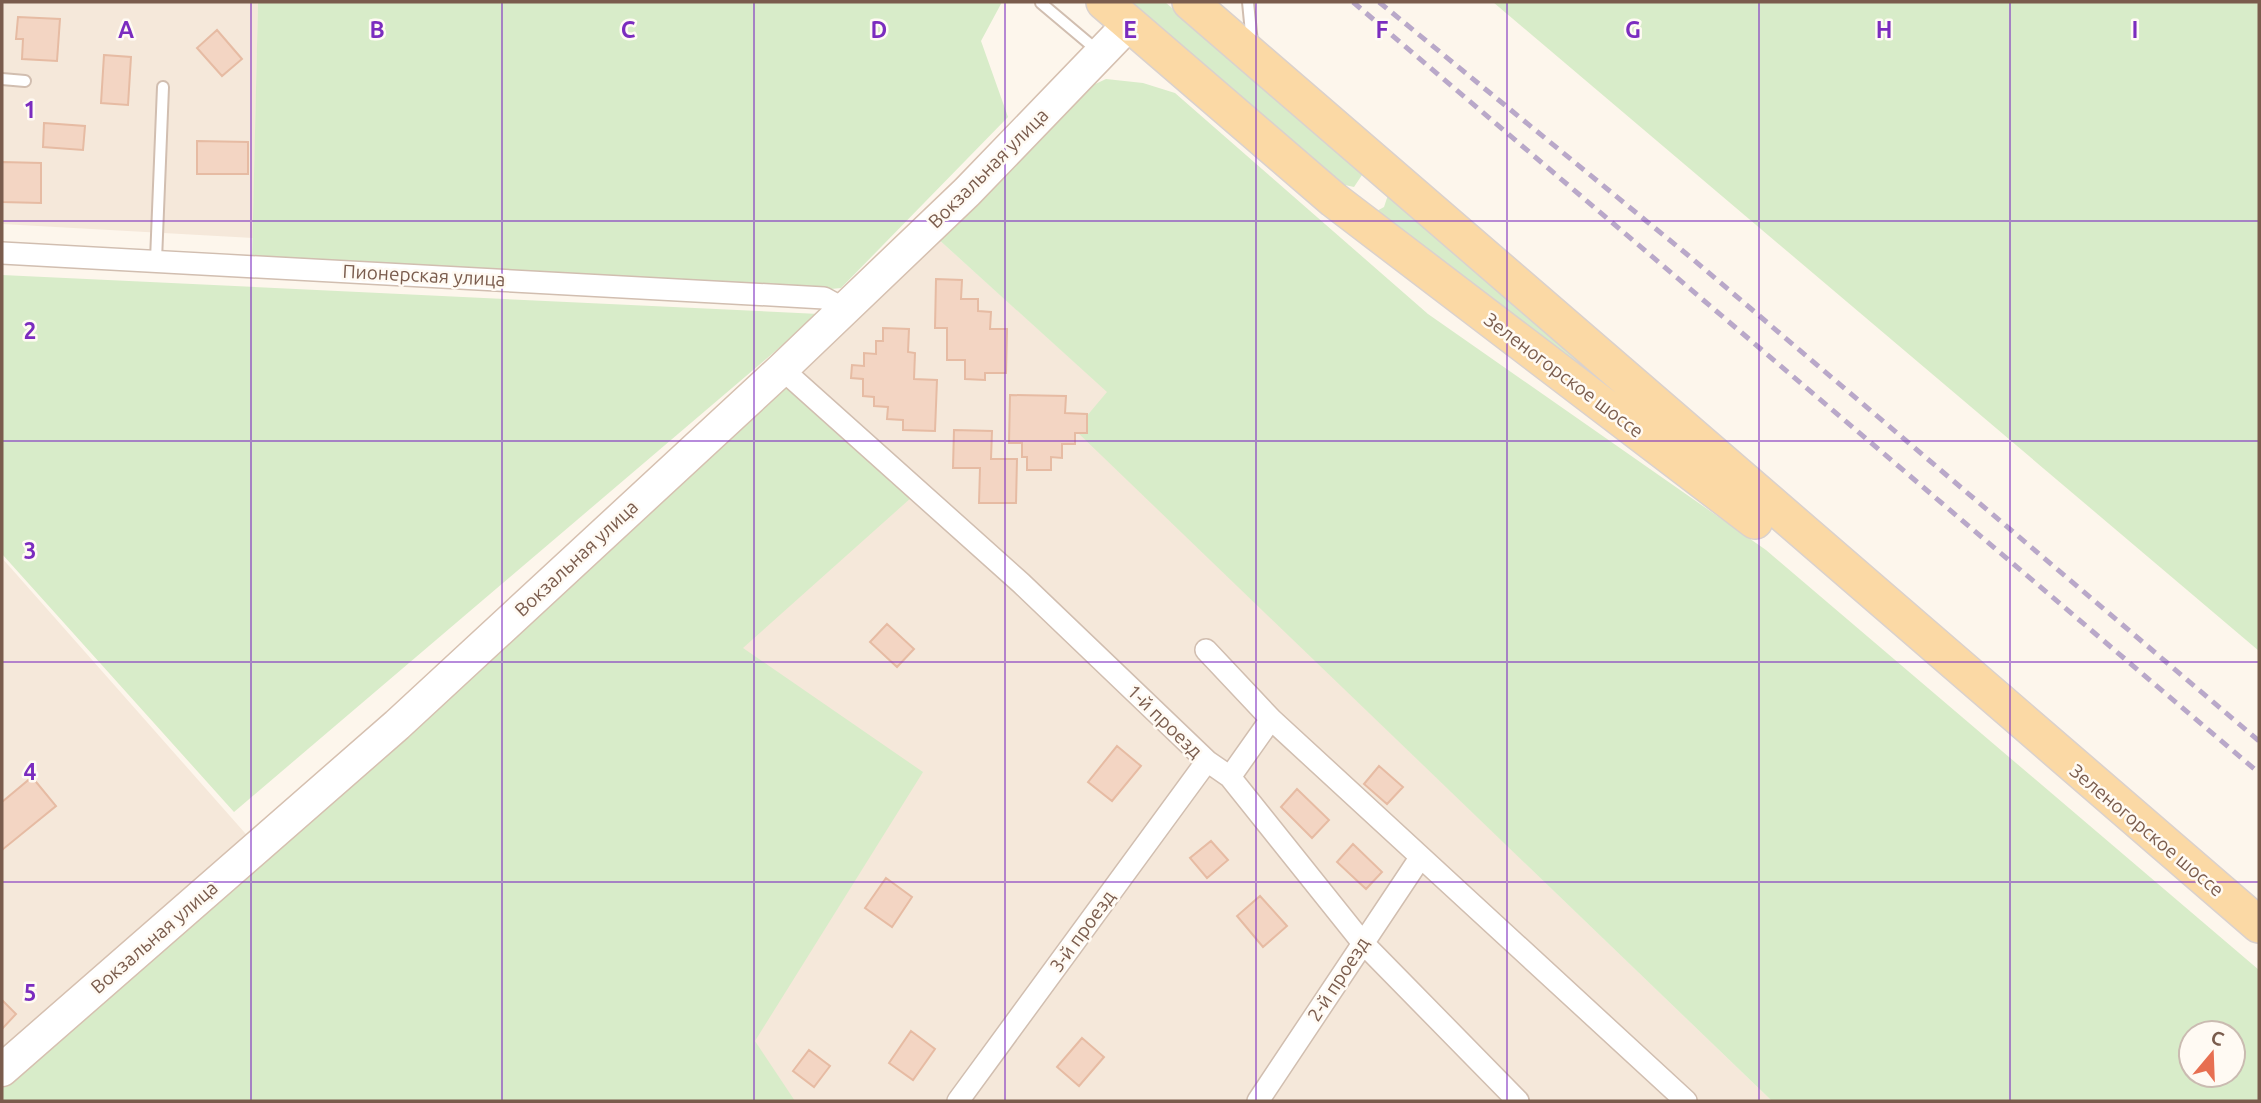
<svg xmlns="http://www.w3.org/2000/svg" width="2261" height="1103" viewBox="0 0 2261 1103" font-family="Ubuntu,sans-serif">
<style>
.residential{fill:#f5e8da}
.green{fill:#d8ecc9;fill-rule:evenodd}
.building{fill:#f3d5c3;stroke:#e6bba3;stroke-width:2}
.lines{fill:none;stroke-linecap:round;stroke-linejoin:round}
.lane-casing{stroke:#d1beb0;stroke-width:14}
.street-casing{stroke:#d1beb0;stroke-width:24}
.secondary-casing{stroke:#d6c0b0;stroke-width:35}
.primary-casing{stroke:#dad1cd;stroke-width:38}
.lane{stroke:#fff;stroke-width:10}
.street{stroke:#fff;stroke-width:21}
.secondary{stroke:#fff;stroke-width:32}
.primary{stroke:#fbd9a5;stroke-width:35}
.rail{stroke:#b9a8c9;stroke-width:5;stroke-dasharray:10 7;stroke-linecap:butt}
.grid{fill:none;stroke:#7b2cbf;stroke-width:2;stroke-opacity:0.55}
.labels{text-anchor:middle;stroke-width:5;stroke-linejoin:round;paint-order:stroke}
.street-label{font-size:19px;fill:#7a5c4d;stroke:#fffaf3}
.grid-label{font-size:23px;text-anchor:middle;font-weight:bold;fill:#7b2cbf;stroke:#fffaf3;stroke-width:5;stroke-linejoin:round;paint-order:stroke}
</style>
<rect width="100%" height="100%" fill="#fdf6ec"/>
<path class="residential" d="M2,2H258L253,238L2,224Z
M937,238L1108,392L1076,430L1772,1101H2V558L268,859Z"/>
<path class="green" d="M258,2H1002L981,41L1008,117L841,288L811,291L252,260Z
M1129,2H1165L1357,167L1362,175L1354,187L1345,185Z
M1493,2H2259V651Z
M1106,79L1143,83L1175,93L1428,314L1766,550L2259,970V1101H1772L1075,430L1107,392L937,238L1076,93ZM2191,1033H2233V1075H2191Z
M1389,192L1584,359L1580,364L1518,327L1375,212L1384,207Z
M2,275L819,314L234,812L2,554Z
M784,383L912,497L743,648L923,772L755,1041L795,1101H2V1080Z"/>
<path class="building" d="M18,17L60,19L57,61L22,59L23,39H16Z
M217,30L242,59L222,76L197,48Z
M104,55L131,57L128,105L101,103Z
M44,123L85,126L83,150L43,147Z
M197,141L248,142V174H197Z
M2,162L41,163V203L2,202Z
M936,279L962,280L961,299H978V311L991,312L990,329H1007L1006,373H985V380L965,379V360H947V328H935Z
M883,328L909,329L908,352L915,353L914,379L937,380L935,431L903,430V420L887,419L888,407L874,406V397L863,396V379L851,378L852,365L864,366V353L876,354V341H883Z
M1010,395L1066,396L1065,413L1087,414V433H1075V444H1062V458L1051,457V470H1027V457H1022V443H1009Z
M954,430L992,431L991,459H1017L1016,503H979L980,468H953Z
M887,624L914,649L897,667L870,642Z
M1117,746L1141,766L1112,801L1088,782Z
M1379,766L1403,787L1387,804L1364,784Z
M32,777L56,806L2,850V802Z
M1297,789L1329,820L1312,838L1281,807Z
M1211,841L1228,860L1207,878L1190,858Z
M1353,844L1382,872L1366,889L1337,862Z
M886,878L912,897L892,927L865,908Z
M1260,896L1287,926L1263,947L1237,916Z
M2,1000L16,1014L2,1029Z
M911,1031L935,1049L913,1080L889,1063Z
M1082,1038L1104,1057L1079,1086L1057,1067Z
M809,1050L830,1066L814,1087L793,1071Z"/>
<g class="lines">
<defs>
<path id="lane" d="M1248,2L1252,43
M1041,3L1098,51
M2,79L25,81
M156,260L163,87"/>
<path id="street" d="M2,253L824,298L844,309
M782,369L1021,583L1207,761L1230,777L1362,942L1518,1101
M1206,650L1271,719L1686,1101
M1230,777L1271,719
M958,1101L1207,761
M1258,1101L1420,858"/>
<path id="secondary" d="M2,1070L397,725L782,369L967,192L1129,24"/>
<path id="primary" d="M1104,2L1334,200L1755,521
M1190,2L2259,925"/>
</defs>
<use href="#lane" class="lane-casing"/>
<use href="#street" class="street-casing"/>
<use href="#secondary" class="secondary-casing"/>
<use href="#primary" class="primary-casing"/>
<use href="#lane" class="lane"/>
<use href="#street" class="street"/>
<use href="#secondary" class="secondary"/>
<use href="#primary" class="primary"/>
<path class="rail" d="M1353,2L2259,773
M1379,2L1689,256L2259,741"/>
</g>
<path class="grid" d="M251,2V1101M502,2V1101M754,2V1101M1005,2V1101M1256,2V1101M1507,2V1101M1759,2V1101M2010,2V1101M2,221H2259M2,441H2259M2,662H2259M2,882H2259"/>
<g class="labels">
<g class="street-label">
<text transform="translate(988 168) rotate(-45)" y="7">Вокзальная улица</text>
<text transform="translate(424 275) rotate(3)" y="7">Пионерская улица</text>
<text transform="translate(1564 375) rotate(37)" y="7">Зеленогорское шоссе</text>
<text transform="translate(576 558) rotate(-43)" y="7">Вокзальная улица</text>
<text transform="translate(1165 721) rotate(44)" y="7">1-й проезд</text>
<text transform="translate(2147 830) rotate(40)" y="7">Зеленогорское шоссе</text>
<text transform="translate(1082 931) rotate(-54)" y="7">3-й проезд</text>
<text transform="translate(154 937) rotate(-41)" y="7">Вокзальная улица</text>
<text transform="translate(1338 979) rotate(-57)" y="7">2-й проезд</text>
</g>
</g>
<g class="grid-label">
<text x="126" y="38">A</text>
<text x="377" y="38">B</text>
<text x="628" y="38">C</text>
<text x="879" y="38">D</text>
<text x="1130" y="38">E</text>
<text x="1382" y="38">F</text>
<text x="1633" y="38">G</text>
<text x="1884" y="38">H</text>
<text x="2135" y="38">I</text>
<text x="30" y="118">1</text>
<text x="30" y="339">2</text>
<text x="30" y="559">3</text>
<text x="30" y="780">4</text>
<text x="30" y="1001">5</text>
</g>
<rect width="2261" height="1103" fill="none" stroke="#7a5c4d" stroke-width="7"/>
<g transform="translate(2212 1054) rotate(19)"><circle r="33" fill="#fffaf3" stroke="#cabbb1" stroke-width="2"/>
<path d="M0-5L12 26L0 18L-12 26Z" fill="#e76f51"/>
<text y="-10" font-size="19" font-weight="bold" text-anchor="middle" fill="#7a5c4d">С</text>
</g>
</svg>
